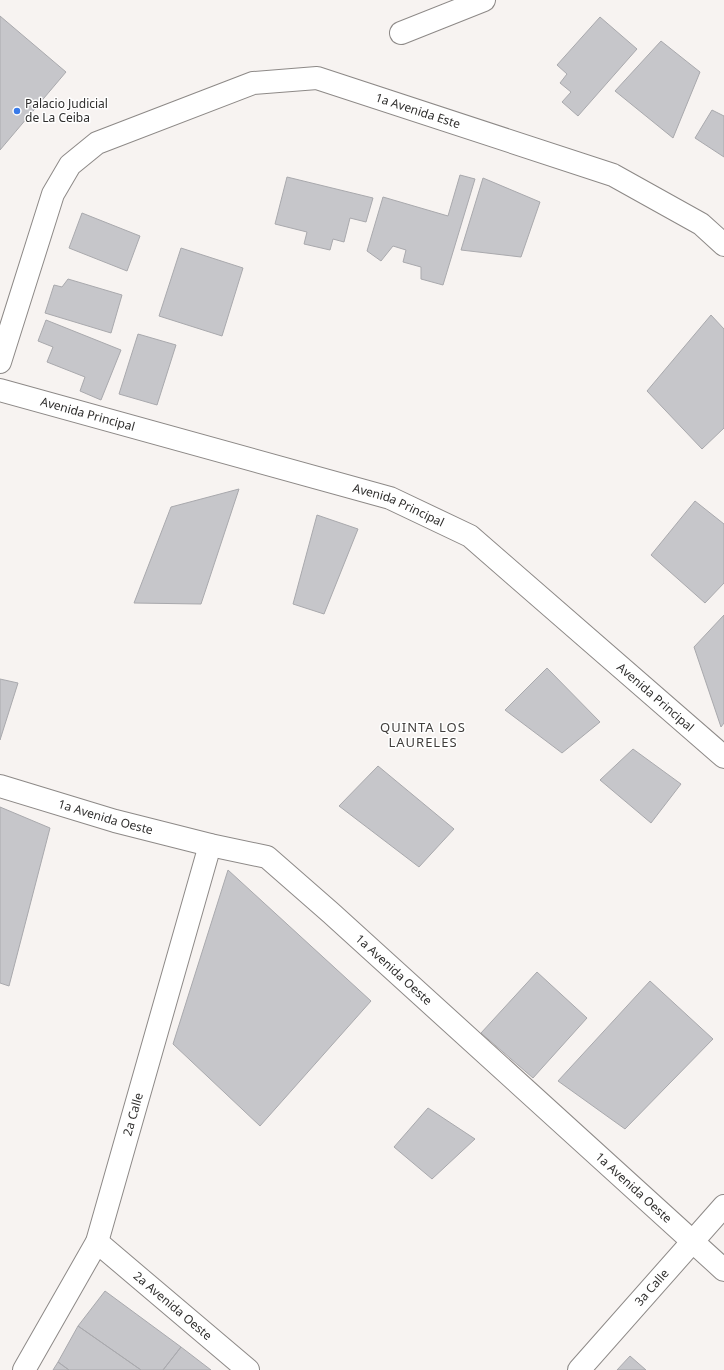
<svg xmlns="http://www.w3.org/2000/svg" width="724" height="1370" viewBox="0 0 724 1370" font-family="'Noto Sans',sans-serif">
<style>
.building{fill:#c6c6ca;stroke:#a9a9ad}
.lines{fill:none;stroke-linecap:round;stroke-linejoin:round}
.minor-casing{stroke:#8d8987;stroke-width:24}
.minor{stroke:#fff;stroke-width:22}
.poi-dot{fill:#397be9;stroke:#fff;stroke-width:1.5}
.labels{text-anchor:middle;stroke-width:3;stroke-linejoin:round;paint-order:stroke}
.poi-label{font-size:12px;fill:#2f2e2d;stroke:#fff;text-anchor:start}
.street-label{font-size:12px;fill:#2f2e2d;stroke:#fff}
.neighbourhood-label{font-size:13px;letter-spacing:1px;fill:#403d3b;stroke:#fff}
</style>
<rect width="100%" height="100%" fill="#f7f3f1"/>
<path class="building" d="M0,16L66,72L0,150Z
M600,17L637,49L578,116L562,102L571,92L560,83L567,74L557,65Z
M661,41L700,72L673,138L615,91Z
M712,110L724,116V157L695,138Z
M460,175L475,179L443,285L421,279V267L403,262L406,250L393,246L381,261L367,251L383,197L448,216Z
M287,177L373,198L366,222L350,218L344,242L333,239L330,250L304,244L307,232L275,224Z
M483,178L540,202L521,257L461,250Z
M82,213L140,236L127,271L69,248Z
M181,248L243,268L222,336L159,316Z
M68,279L122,295L111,333L45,313L54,285L62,287Z
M711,315L724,329V428L702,449L647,391Z
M46,320L121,350L101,400L80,391L85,377L47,362L53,347L38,341Z
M138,334L176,345L157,405L119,394Z
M239,489L201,604L134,603L171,507Z
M695,501L724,524V583L705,603L651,555Z
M317,515L358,529L324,614L293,604Z
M724,615V723L721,727L694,647Z
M547,668L600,722L562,753L505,710Z
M0,679L18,683L0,740Z
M633,749L681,784L651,823L600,780Z
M378,766L454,829L419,867L339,806Z
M0,807L50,828L9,986L0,983Z
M228,870L371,1001L260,1126L173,1044Z
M537,972L587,1018L533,1078L481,1033Z
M650,981L713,1039L625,1129L558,1081Z
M428,1108L475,1139L432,1179L394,1147Z
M105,1291L181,1347L163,1370H141L78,1326Z
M78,1326L141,1370H69L58,1362Z
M181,1347L211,1370H163Z
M630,1356L646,1370H617Z
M58,1362L69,1370H53Z"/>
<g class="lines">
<defs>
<g id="minor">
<path d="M401,33L484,0"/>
<path id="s1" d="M0,362L53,194L70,165L97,143L253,83L317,78L613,175L701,224L724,245"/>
<path id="s2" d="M0,390L390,498L470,536L724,757"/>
<path id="s3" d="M0,786L115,821L210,845L267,857L331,913L724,1270"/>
<path id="s4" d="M97,1242L248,1370"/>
<path id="s5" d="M24,1370L97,1242L210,845"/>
<path id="s6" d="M579,1370L724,1206"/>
</g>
</defs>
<use href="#minor" class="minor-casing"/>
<use href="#minor" class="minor"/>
</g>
<circle class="poi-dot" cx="17" cy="111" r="4"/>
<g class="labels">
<g class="poi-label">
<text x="25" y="108">Palacio Judicial<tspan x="25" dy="14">de La Ceiba</tspan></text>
</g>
<g class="street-label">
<text dy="4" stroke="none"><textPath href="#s1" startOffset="582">1a Avenida Este</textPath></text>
<text dy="4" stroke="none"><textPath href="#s2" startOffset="91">Avenida Principal</textPath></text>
<text dy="4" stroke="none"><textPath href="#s2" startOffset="415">Avenida Principal</textPath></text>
<text dy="4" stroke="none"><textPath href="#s2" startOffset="739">Avenida Principal</textPath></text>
<text dy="4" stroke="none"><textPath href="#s3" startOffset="110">1a Avenida Oeste</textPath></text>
<text dy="4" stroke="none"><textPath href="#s3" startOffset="446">1a Avenida Oeste</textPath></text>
<text dy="4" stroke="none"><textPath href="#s5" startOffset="280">2a Calle</textPath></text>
<text dy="4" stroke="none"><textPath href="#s3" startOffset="770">1a Avenida Oeste</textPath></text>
<text dy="4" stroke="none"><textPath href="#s6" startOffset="110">3a Calle</textPath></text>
<text dy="4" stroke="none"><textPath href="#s4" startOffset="99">2a Avenida Oeste</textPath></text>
</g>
<g class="neighbourhood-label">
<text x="423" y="732">QUINTA LOS<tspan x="423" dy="15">LAURELES</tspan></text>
</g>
</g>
</svg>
